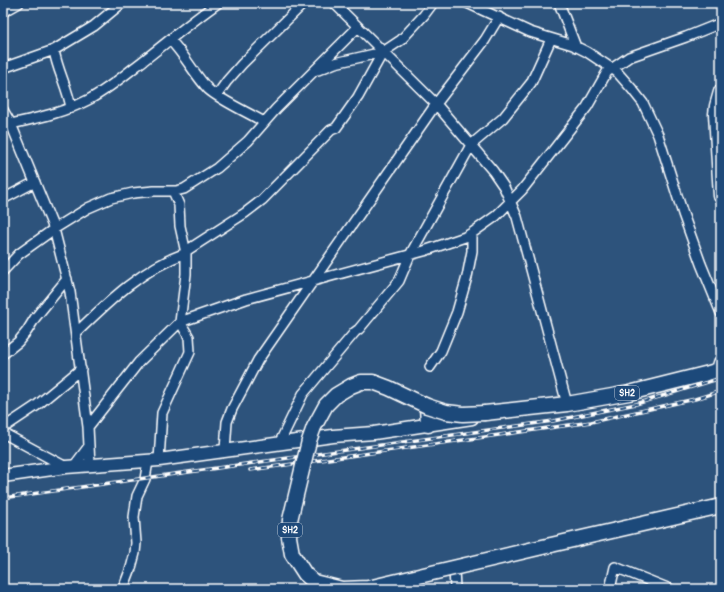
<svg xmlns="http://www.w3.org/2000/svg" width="724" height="592" viewBox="0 0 724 592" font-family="Pangolin,sans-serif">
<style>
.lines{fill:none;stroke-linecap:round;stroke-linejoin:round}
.minor-casing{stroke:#fff;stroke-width:12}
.secondary-casing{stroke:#fff;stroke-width:15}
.primary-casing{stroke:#fff;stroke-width:17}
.minor{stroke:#1f4a7a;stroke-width:9}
.secondary{stroke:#1f4a7a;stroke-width:12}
.primary{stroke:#1f4a7a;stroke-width:14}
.rail-casing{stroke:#fff;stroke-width:3.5}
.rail{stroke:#1f4a7a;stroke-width:2;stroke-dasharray:6;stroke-linecap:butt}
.primary-bridge-casing{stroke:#fff;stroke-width:17;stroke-linecap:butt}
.primary-bridge{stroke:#1f4a7a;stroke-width:14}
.labels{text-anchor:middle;stroke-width:3.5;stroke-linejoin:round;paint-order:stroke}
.shield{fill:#1f4a7a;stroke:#bcc9d7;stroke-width:1}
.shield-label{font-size:9px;font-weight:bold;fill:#fff}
</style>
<rect width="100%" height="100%" fill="#2d537c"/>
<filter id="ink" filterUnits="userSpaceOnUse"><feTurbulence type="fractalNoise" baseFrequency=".025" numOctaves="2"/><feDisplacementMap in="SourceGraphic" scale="8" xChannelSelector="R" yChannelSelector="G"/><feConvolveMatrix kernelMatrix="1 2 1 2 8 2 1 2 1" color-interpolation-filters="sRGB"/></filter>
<g filter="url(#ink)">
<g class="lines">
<defs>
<path id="minor" d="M334,3L436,104L493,171L504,187L517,217L567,404
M467,3L530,32L573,45L587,52L617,72L632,89L643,103L658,135L683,214L701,264L721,313
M559,3L576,47
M3,12L19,3
M170,40C185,55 194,74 208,89C220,100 249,113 264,122
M54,50C57,70 68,88 71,108
M3,68L54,50L94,26L122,3
M318,70L335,63L383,52L401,40L424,15L433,3
M217,95L227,81L242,64L304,3
M3,110L11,124L54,229L70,292L88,427L90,465
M3,126C32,119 61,114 88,100C105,91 120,79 135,67C163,46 189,23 218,3
M3,199L35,182
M186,251L245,213L262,200L331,130L336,128L358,97L383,52
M3,271L19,254L54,229L88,208L111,198L133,193L154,191H176L184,189L217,168L248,141L276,109L358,27
M76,333C109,301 143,268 186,253
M3,354L18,342L27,331L35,318L67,279
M430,367L441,351L457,312L467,277L472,251V233
M88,427L139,362L180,322L246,299L424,251L465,237L472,233L496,216L522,190L587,107L607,72L629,57L686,37L721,23
M3,428L36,406L81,369
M3,433L66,467
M279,444L303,394L355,332L359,329L399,281L410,255L471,145L503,118L531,83L551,39
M225,450L227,422L232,409L258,360L436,104L485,40L499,17
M159,460L162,413L190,352L189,337L180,322L186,274V253L180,226L179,205L173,191
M74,466L89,446
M454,568L455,589
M123,589L131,568L135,553L136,543L134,517L137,496L145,479L148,461
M610,589L615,567L670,589"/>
<path id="secondary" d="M3,476L66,467L159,460L333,436L374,433L472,418"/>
<path id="primary" d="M721,92L717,106L716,114L721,196
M427,406L428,425
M485,413L567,404L629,393L709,373L719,370L721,363
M551,545L721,506"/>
</defs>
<use href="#minor" class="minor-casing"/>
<use href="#secondary" class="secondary-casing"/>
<use href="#primary" class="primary-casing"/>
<use href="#minor" class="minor"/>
<use href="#secondary" class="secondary"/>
<use href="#primary" class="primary"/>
<defs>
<path id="rail" d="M250,470L591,422L695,399L721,391
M3,498L553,421L636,404L721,378"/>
</defs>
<use href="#rail" class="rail-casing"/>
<use href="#rail" class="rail"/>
<defs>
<path id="primary-bridge" d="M485,413L463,414L446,412L427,406L389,388L373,382H361L351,386L336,395L326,405L314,427L309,441L290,520L289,537L292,554L305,574L314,582L342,589L368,588L551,545"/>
</defs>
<use href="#primary-bridge" class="primary-bridge-casing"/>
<use href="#primary-bridge" class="primary-bridge"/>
</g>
</g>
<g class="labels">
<g class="shield">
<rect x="615" y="386" width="24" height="14" rx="3"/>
<rect x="278" y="523" width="24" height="14" rx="3"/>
</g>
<g class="shield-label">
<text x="627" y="396">SH2</text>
<text x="290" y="533">SH2</text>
</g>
</g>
<rect width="724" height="592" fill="none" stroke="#1f4a7a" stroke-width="16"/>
<rect x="8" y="8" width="708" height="576" fill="none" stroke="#fff" stroke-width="1.5" filter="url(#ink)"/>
</svg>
